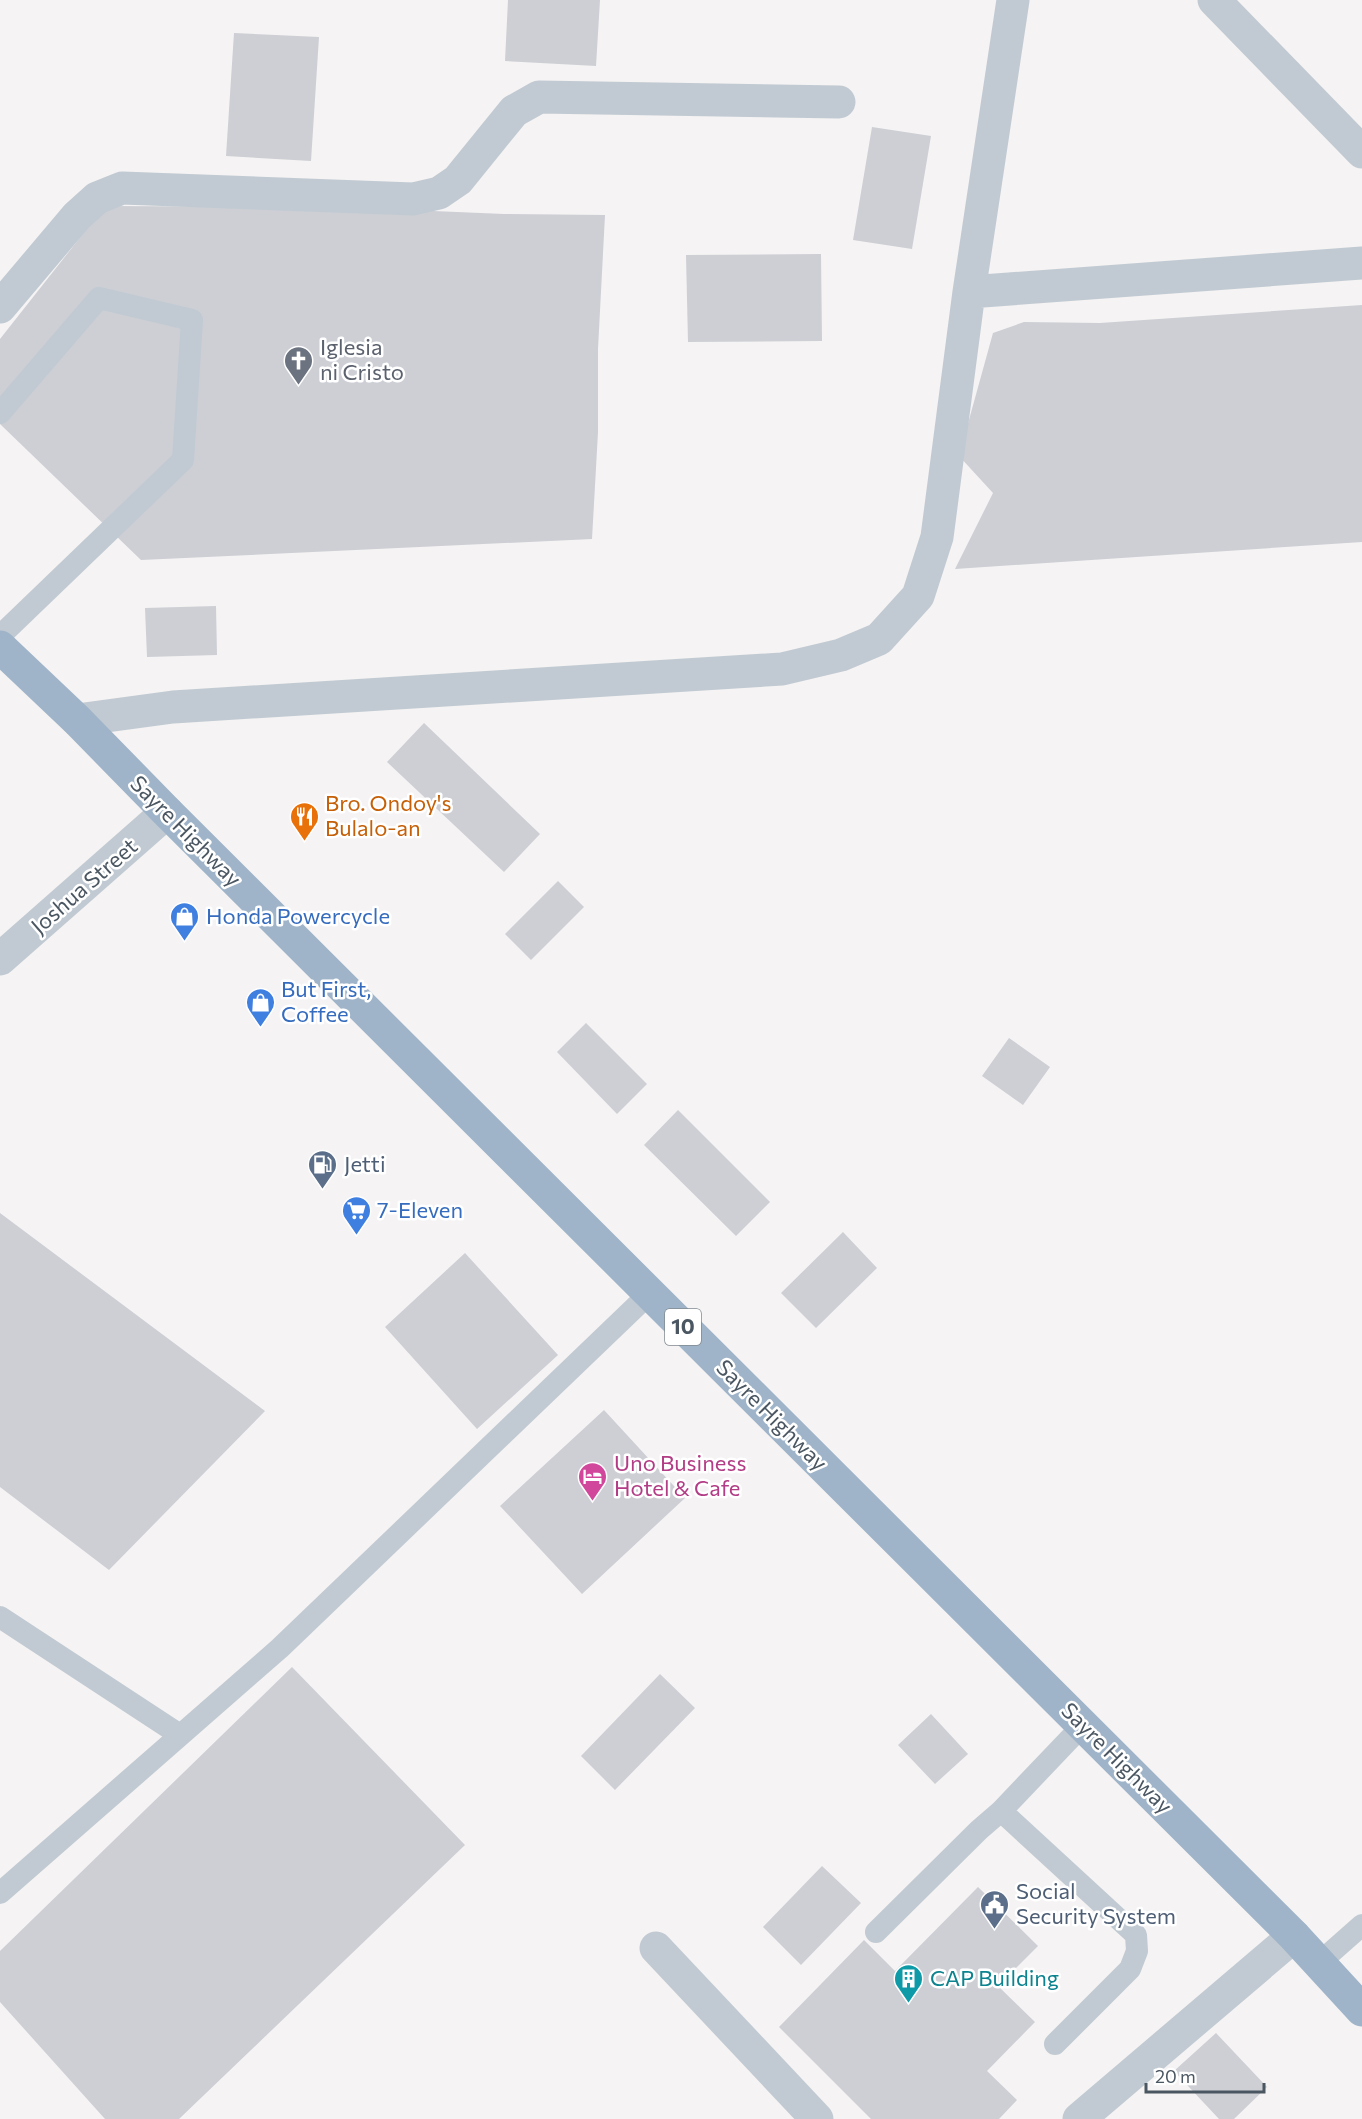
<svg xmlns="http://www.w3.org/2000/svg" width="1362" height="2119" viewBox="0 0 1362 2119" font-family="Commissioner,sans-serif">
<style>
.building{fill:#cdcfd5}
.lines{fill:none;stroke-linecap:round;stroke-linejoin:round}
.service{stroke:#c1cad2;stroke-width:22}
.minor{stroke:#c1cad2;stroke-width:33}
.trunk{stroke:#9fb4c9;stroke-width:33}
.labels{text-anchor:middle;stroke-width:5;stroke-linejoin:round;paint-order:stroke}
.shield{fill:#fff;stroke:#808990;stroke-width:1.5}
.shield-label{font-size:21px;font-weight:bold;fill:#4a5661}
.worship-label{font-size:22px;fill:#5b616d;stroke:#fff;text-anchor:start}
.food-label{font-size:22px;fill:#c56008;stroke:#fff;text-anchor:start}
.street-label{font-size:22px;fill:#4a5661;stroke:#fff}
.shop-label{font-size:22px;fill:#366cbe;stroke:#fff;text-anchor:start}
.service-label{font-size:22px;fill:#4e5e75;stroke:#fff;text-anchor:start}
.hotel-label{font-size:22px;fill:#b23c85;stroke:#fff;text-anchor:start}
.culture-label{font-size:22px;fill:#0d838f;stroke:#fff;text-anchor:start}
</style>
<rect width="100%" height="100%" fill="#f5f3f3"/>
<path class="building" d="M508,0H600L596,66L505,61Z
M234,33L319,37L311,161L226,156Z
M872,127L931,136L912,249L853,240Z
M105,206L339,207L504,214L605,215L598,349V432L592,539L141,560L0,424V339Z
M821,254L822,341L688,342L686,255Z
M1362,305V542L955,569L993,493L959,456L993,333L1024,322L1100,323Z
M216,606L217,655L147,657L145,608Z
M424,723L540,834L504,872L387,762Z
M558,881L584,907L531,960L505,934Z
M586,1023L647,1084L617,1114L557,1052Z
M1009,1038L1050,1067L1023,1105L982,1076Z
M678,1110L770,1202L736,1236L644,1145Z
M0,1213L265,1411L109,1570L0,1487Z
M843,1232L877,1268L816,1328L781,1293Z
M465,1253L558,1355L477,1429L385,1327Z
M604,1410L685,1498L582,1594L500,1506Z
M292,1667L465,1845L179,2119H105L0,2002V1951Z
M660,1674L695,1708L615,1790L581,1756Z
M931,1714L968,1754L935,1784L898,1745Z
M822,1866L861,1903L801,1965L763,1927Z
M978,1887L1038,1946L998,1986L1035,2022L987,2071L1017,2100L999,2119H871L779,2027L864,1940L895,1971Z
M1216,2033L1267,2087L1234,2119H1219L1174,2071Z"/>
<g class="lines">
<path class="service" d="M0,413L99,298L192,320L183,460L0,636
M0,1617L180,1735
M1001,1811L1136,1935L1137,1951L1130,1969L1055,2044
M0,1893L280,1648L650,1293
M876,1932L979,1830L1001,1811L1083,1725
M1319,1963L1362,1925"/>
<path class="minor" d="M1214,0L1362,152
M969,292L1362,263
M0,307L77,216L97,198L122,188L413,199L439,193L458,180L514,111L539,97L839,102
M77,720L173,707L782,669L841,655L879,639L918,596L937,537L969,292L1013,0
M0,959L167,812
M656,1948L817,2119
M1079,2119L1294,1936"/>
<path class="trunk" d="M0,647L77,720L167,812L1294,1936L1362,2010"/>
</g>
<defs>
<symbol id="church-pin" viewBox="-11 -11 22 30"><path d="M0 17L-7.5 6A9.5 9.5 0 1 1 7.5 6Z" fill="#6b7280" stroke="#fff"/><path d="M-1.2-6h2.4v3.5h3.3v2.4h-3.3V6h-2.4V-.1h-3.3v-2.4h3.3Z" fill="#fff"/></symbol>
<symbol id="restaurant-pin" viewBox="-11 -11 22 30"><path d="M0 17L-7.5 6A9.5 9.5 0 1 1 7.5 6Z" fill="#e8710a" stroke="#fff"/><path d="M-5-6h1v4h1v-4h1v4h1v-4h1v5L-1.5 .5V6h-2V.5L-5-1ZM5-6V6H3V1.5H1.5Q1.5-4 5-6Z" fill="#fff"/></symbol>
<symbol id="shop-pin" viewBox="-11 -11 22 30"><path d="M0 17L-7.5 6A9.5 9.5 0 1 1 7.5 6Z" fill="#3f7fe0" stroke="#fff"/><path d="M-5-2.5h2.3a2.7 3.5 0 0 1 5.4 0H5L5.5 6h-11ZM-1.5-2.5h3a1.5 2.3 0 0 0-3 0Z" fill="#fff"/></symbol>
<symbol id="fuel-pin" viewBox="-11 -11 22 30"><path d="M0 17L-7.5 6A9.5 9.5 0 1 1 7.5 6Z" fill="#5c6f8a" stroke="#fff"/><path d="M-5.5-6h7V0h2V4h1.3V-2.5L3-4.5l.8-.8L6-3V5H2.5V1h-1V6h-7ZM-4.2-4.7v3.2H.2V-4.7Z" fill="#fff"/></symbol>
<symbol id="supermarket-pin" viewBox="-11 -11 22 30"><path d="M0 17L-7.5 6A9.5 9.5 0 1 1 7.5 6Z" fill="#3f7fe0" stroke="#fff"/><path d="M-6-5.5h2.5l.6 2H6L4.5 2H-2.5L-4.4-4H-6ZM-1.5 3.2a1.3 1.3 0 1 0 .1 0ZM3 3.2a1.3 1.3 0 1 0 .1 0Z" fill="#fff"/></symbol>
<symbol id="hotel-pin" viewBox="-11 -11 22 30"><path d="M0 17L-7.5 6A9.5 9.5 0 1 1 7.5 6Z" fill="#d1479c" stroke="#fff"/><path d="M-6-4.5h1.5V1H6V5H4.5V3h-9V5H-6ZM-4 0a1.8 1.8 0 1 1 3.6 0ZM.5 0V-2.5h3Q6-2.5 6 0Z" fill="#fff"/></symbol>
<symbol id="civic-pin" viewBox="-11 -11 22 30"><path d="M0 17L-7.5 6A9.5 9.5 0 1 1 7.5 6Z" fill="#5c6f8a" stroke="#fff"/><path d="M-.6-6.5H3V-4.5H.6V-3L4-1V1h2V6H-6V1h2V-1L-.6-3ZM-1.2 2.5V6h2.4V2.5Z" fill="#fff"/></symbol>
<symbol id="building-pin" viewBox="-11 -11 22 30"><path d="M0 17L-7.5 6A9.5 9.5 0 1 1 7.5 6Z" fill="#0f9aa8" stroke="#fff"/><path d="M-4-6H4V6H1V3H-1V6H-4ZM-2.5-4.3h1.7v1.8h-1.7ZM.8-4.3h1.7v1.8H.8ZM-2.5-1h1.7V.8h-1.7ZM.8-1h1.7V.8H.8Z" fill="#fff"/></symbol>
</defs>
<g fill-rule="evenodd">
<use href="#church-pin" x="282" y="344" width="33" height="45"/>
<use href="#restaurant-pin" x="288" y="800" width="33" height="45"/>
<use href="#shop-pin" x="168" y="900" width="33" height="45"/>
<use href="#shop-pin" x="244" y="986" width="33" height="45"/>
<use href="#fuel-pin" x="306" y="1148" width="33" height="45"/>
<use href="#supermarket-pin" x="340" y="1194" width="33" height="45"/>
<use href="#hotel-pin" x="576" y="1460" width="33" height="45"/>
<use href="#civic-pin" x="978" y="1888" width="33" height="45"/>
<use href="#building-pin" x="892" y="1962" width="33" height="45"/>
</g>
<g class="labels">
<rect class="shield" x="665" y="1309" width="36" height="36" rx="4.5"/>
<g class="shield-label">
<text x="683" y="1334">10</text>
</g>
<g class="worship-label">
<text x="320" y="355">Iglesia<tspan x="320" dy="25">ni Cristo</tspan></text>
</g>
<g class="food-label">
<text x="325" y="811">Bro. Ondoy's<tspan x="325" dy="25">Bulalo-an</tspan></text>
</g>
<g class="street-label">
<text transform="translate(186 831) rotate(45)" y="8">Sayre Highway</text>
<text transform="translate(84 886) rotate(-41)" y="8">Joshua Street</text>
<text transform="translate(772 1415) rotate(45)" y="8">Sayre Highway</text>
<text transform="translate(1117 1758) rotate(45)" y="8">Sayre Highway</text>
</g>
<g class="shop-label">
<text x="206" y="924">Honda Powercycle</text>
<text x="281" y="997">But First,<tspan x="281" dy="25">Coffee</tspan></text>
<text x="377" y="1218">7-Eleven</text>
</g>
<g class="service-label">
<text x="344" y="1172">Jetti</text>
<text x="1016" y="1899">Social<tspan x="1016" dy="25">Security System</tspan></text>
</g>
<g class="hotel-label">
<text x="614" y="1471">Uno Business<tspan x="614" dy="25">Hotel &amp; Cafe</tspan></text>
</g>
<g class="culture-label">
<text x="930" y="1986">CAP Building</text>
</g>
</g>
<path d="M1146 2083v9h118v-9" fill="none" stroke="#4a5661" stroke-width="3"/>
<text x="1155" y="2083" font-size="18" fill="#4a5661" stroke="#ffffff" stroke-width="4.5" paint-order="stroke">20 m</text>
</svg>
